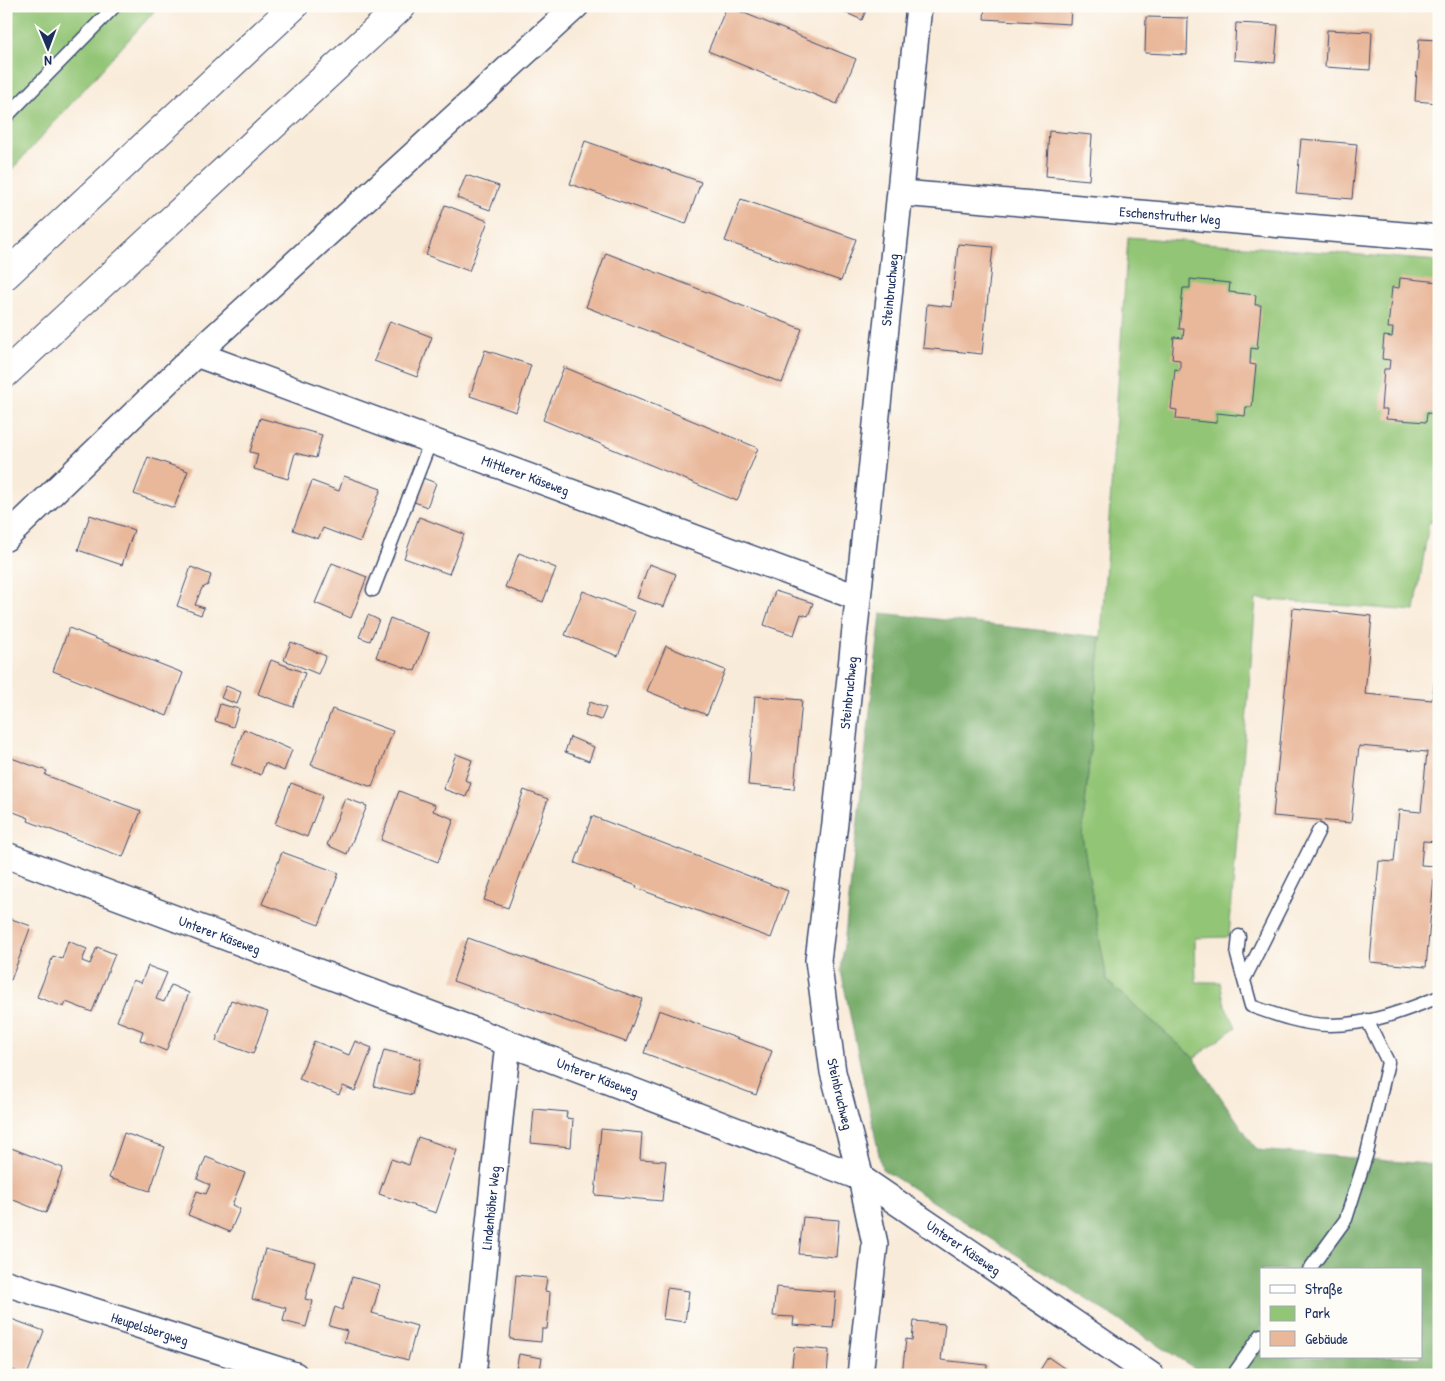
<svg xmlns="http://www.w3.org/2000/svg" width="1445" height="1381" viewBox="0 0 1445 1381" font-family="'Patrick Hand',sans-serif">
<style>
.green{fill:#92c575;stroke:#567a6a}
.forest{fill:#75aa66;stroke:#486c62;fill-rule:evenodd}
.building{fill:#e9b79a}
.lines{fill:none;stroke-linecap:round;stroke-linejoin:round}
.service-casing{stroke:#3c4b70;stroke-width:15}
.minor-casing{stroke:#3c4b70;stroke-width:28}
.motorway-casing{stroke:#3c4b70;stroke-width:30}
.service{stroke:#fff;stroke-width:12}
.minor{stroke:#fff;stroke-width:25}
.motorway{stroke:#fff;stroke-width:28}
.labels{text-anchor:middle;stroke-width:5;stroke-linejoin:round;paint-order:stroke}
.street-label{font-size:14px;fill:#1b2f5e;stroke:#fdfcf7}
</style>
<rect width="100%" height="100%" fill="#fdfcf7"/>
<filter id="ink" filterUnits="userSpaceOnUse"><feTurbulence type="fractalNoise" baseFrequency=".02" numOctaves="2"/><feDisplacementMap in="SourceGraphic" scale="10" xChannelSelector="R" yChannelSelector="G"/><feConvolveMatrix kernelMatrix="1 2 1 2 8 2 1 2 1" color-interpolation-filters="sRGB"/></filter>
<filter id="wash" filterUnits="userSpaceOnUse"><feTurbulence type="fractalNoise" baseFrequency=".0096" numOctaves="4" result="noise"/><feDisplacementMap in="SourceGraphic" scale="20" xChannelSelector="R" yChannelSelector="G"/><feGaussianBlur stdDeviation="1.12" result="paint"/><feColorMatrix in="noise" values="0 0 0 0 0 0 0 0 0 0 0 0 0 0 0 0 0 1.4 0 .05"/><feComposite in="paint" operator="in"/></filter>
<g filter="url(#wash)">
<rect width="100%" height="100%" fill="#f9ebd9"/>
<path class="green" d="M6,6H159L6,176Z
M1128,237L1439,261V523L1429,522L1415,611L1256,599L1229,937L1195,938L1196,982H1220L1225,1005L1236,1027L1194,1058L1107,981L1082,837L1101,637Z"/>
<path class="forest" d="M881,613L1101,637L1082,837L1107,981L1194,1058L1257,1150L1439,1165V1375H1205L882,1169L841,971ZM1261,1270H1421V1357H1261Z"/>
<g id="blocks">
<path class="building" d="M727,6L856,59L837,104L708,51Z
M831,6H868L862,20Z
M985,6H1071L1070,24L984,19Z
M1146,17L1188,18L1187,55L1145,53Z
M1236,23L1278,25L1275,63L1234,60Z
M1327,30L1372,32L1370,70L1325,67Z
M1419,39L1439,40V103L1415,101Z
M1049,131L1092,135L1089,180L1046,176Z
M1301,139L1357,144L1352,199L1296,194Z
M585,141L701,182L686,224L570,184Z
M466,175L499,186L490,210L457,198Z
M741,199L856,239L841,281L725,241Z
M445,205L488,221L469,271L426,255Z
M958,244L993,247L982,354L923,348L927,304L952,307Z
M606,253L802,329L782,383L586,307Z
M1400,278L1439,282V414L1427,413L1426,422L1386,419L1387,409H1381L1384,369H1389L1390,360L1382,359L1384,336L1392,337L1393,328H1388L1392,287L1399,288Z
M1190,279L1230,283L1229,292L1256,295L1255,305H1261L1257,349L1251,348L1250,364L1256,365L1252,407H1246L1245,416L1217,413L1216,423L1176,419L1177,410L1171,409L1175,369L1180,370V360L1172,359L1174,337L1183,338L1184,329H1179L1183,288H1190Z
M390,321L432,337L417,377L374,361Z
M485,350L531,365L516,412L470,396Z
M564,367L758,448L737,501L543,420Z
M260,418L322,435L316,458L295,453L288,479L254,469L258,454L250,452Z
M148,457L188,471L174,508L134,494Z
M344,476L381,489L360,542L323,528L318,539L293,530L312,481L339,491Z
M420,477L436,483L427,507L412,501Z
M90,515L134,530L122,565L78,550Z
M419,517L464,534L449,574L404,558Z
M519,553L556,568L543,602L505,587Z
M332,563L367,577L351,618L315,603Z
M649,564L676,574L664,607L637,598Z
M191,567L211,575L208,585L202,588L195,605L204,608L201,615L177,606Z
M583,591L635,612L618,656L565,635Z
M775,591L813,603L808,616L801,614L794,635L764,625Z
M1293,608L1372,616L1365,694L1432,700L1439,647V842L1423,841L1421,865L1435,866L1426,967L1370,962L1379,861L1394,862L1399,810L1421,812L1427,752L1359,746L1351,823L1273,816Z
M368,615L379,620L370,641L359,637Z
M390,618L429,633L415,671L376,657Z
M69,628L183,673L167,716L53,671Z
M291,642L326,656L318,674L284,660Z
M666,646L725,670L707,715L647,691Z
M271,660L305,673L293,707L258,694Z
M226,686L241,692L237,704L221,698Z
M755,696L802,700L794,789L748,785Z
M590,702L606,708L601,720L585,715Z
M220,704L239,709L233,727L215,721Z
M332,709L393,731L372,787L311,765Z
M244,729L292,750L284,771L265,763L261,775L231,764Z
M570,737L594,747L589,761L565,752Z
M456,754L472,760L465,780L471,783L466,797L443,789Z
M6,756L47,771L45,775L141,811L123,857L28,821L29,818L6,809Z
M291,783L323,795L307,837L275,824Z
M524,790L548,799L508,908L484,900Z
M399,791L435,805L433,811L454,819L438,862L381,840Z
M345,798L367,806L347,854L327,845Z
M592,816L788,891L771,938L636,888L637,886L575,863Z
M282,852L339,873L319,925L262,904Z
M6,917L31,926L11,980L6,978Z
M468,938L642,999L626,1042L453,981Z
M68,941L87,949L82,961L90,964L97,947L115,954L92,1012L66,1002L64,1007L37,997L53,956L62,959Z
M148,966L167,973L156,999L164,1002L171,985L189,993L166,1051L140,1040L143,1031L117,1021L133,980L141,983Z
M231,1000L268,1012L253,1054L216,1041Z
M659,1010L772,1051L756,1095L644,1053Z
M314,1041L349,1055L355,1041L372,1048L355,1091L343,1086L339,1095L299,1079Z
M384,1050L421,1059L412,1095L374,1086Z
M534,1109L567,1112L566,1118L573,1119L571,1147L531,1143Z
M601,1129L642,1133L640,1159L666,1161L662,1201L595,1195Z
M124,1133L165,1147L150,1191L109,1178Z
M418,1137L457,1150L436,1213L379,1194L391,1159L409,1165Z
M6,1146L63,1168L46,1213L6,1197Z
M206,1157L245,1173L232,1205L240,1209L230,1232L188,1215L197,1191L206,1194L210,1185L197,1179Z
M803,1217L839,1220L836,1257L799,1254Z
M265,1249L315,1262L305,1299L313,1301L306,1327L283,1321L286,1308L252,1299Z
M516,1275L547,1278L545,1291L550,1292L549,1309L547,1329H542L541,1342L510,1339Z
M352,1277L380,1285L372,1313L417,1326L408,1360L344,1342L347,1331L329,1326L335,1307L342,1310Z
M776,1287L836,1292L833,1328L793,1325L794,1317L773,1316Z
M667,1288L689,1291L685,1322L663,1319Z
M6,1317L44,1331L27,1375L6,1368Z
M914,1321L945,1324L941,1360L987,1365L986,1375H902L906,1339L912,1340Z
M794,1347L829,1350L827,1375H791Z
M519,1354L542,1358L539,1375H515Z
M1048,1357L1074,1375H1037Z"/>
</g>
</g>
<g filter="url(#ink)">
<use href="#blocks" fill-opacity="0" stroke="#3c4b70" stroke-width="1"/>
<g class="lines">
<defs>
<path id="service" d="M6,117L115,6
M373,590L431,440
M1239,936L1237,955L1251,1006C1276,1015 1304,1025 1330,1025C1368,1025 1404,1011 1439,997
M1244,980L1319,830
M1309,1270L1346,1219L1367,1153L1388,1062L1367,1020
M1233,1375L1261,1335"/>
<g id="minor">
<path id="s1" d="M901,193L1439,238"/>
<path id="s2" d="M196,354L856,597"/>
<path d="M6,538L196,354L576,6"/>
<path id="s3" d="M6,855L508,1043L861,1178L1151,1375"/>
<path id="s4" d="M6,1283L295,1375"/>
<path id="s5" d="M473,1375L508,1043"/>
<path id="s6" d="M860,1375L875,1244L861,1178L833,1072L818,960L835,823L919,6"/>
</g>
<path id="motorway" d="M6,275L294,6
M6,373L402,6"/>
</defs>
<use href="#service" class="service-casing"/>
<use href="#minor" class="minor-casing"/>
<use href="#motorway" class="motorway-casing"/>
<use href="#service" class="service"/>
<use href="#minor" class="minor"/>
<use href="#motorway" class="motorway"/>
</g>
</g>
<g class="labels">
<g class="street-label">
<text dy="5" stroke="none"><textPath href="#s1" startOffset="270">Eschenstruther Weg</textPath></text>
<text dy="5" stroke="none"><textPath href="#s6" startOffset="1096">Steinbruchweg</textPath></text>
<text dy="5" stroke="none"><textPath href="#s2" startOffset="351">Mittlerer Käseweg</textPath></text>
<text dy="5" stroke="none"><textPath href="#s6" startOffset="691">Steinbruchweg</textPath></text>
<text dy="5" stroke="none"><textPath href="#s3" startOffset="228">Unterer Käseweg</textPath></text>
<text dy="5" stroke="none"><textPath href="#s3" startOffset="632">Unterer Käseweg</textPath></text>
<text transform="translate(840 1094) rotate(77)" y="5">Steinbruchweg</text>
<text dy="5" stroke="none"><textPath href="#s5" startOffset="168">Lindenhöher Weg</textPath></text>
<text dy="5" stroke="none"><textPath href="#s3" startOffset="1038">Unterer Käseweg</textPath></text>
<text dy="5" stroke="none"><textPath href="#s4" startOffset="151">Heupelsbergweg</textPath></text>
</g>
</g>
<rect width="1445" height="1381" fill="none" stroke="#fdfcf7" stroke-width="25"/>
<rect x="1260" y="1268" width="162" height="90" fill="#fdfcf7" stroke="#a3aaba"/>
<rect x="1270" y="1285" width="25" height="8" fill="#ffffff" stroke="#a3aaba"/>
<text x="1305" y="1294" font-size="15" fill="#1b2f5e">Straße</text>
<rect x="1270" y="1306" width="25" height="15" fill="#92c575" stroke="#a3aaba"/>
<text x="1305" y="1318" font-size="15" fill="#1b2f5e">Park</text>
<rect x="1270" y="1331" width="25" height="15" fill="#e9b79a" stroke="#a3aaba"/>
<text x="1305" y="1344" font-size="15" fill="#1b2f5e">Gebäude</text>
<g transform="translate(48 48) rotate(179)" stroke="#fdfcf7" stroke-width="4" paint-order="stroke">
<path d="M0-4L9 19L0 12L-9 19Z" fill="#1b2f5e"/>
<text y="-8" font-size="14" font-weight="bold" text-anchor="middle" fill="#1b2f5e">N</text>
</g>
</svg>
